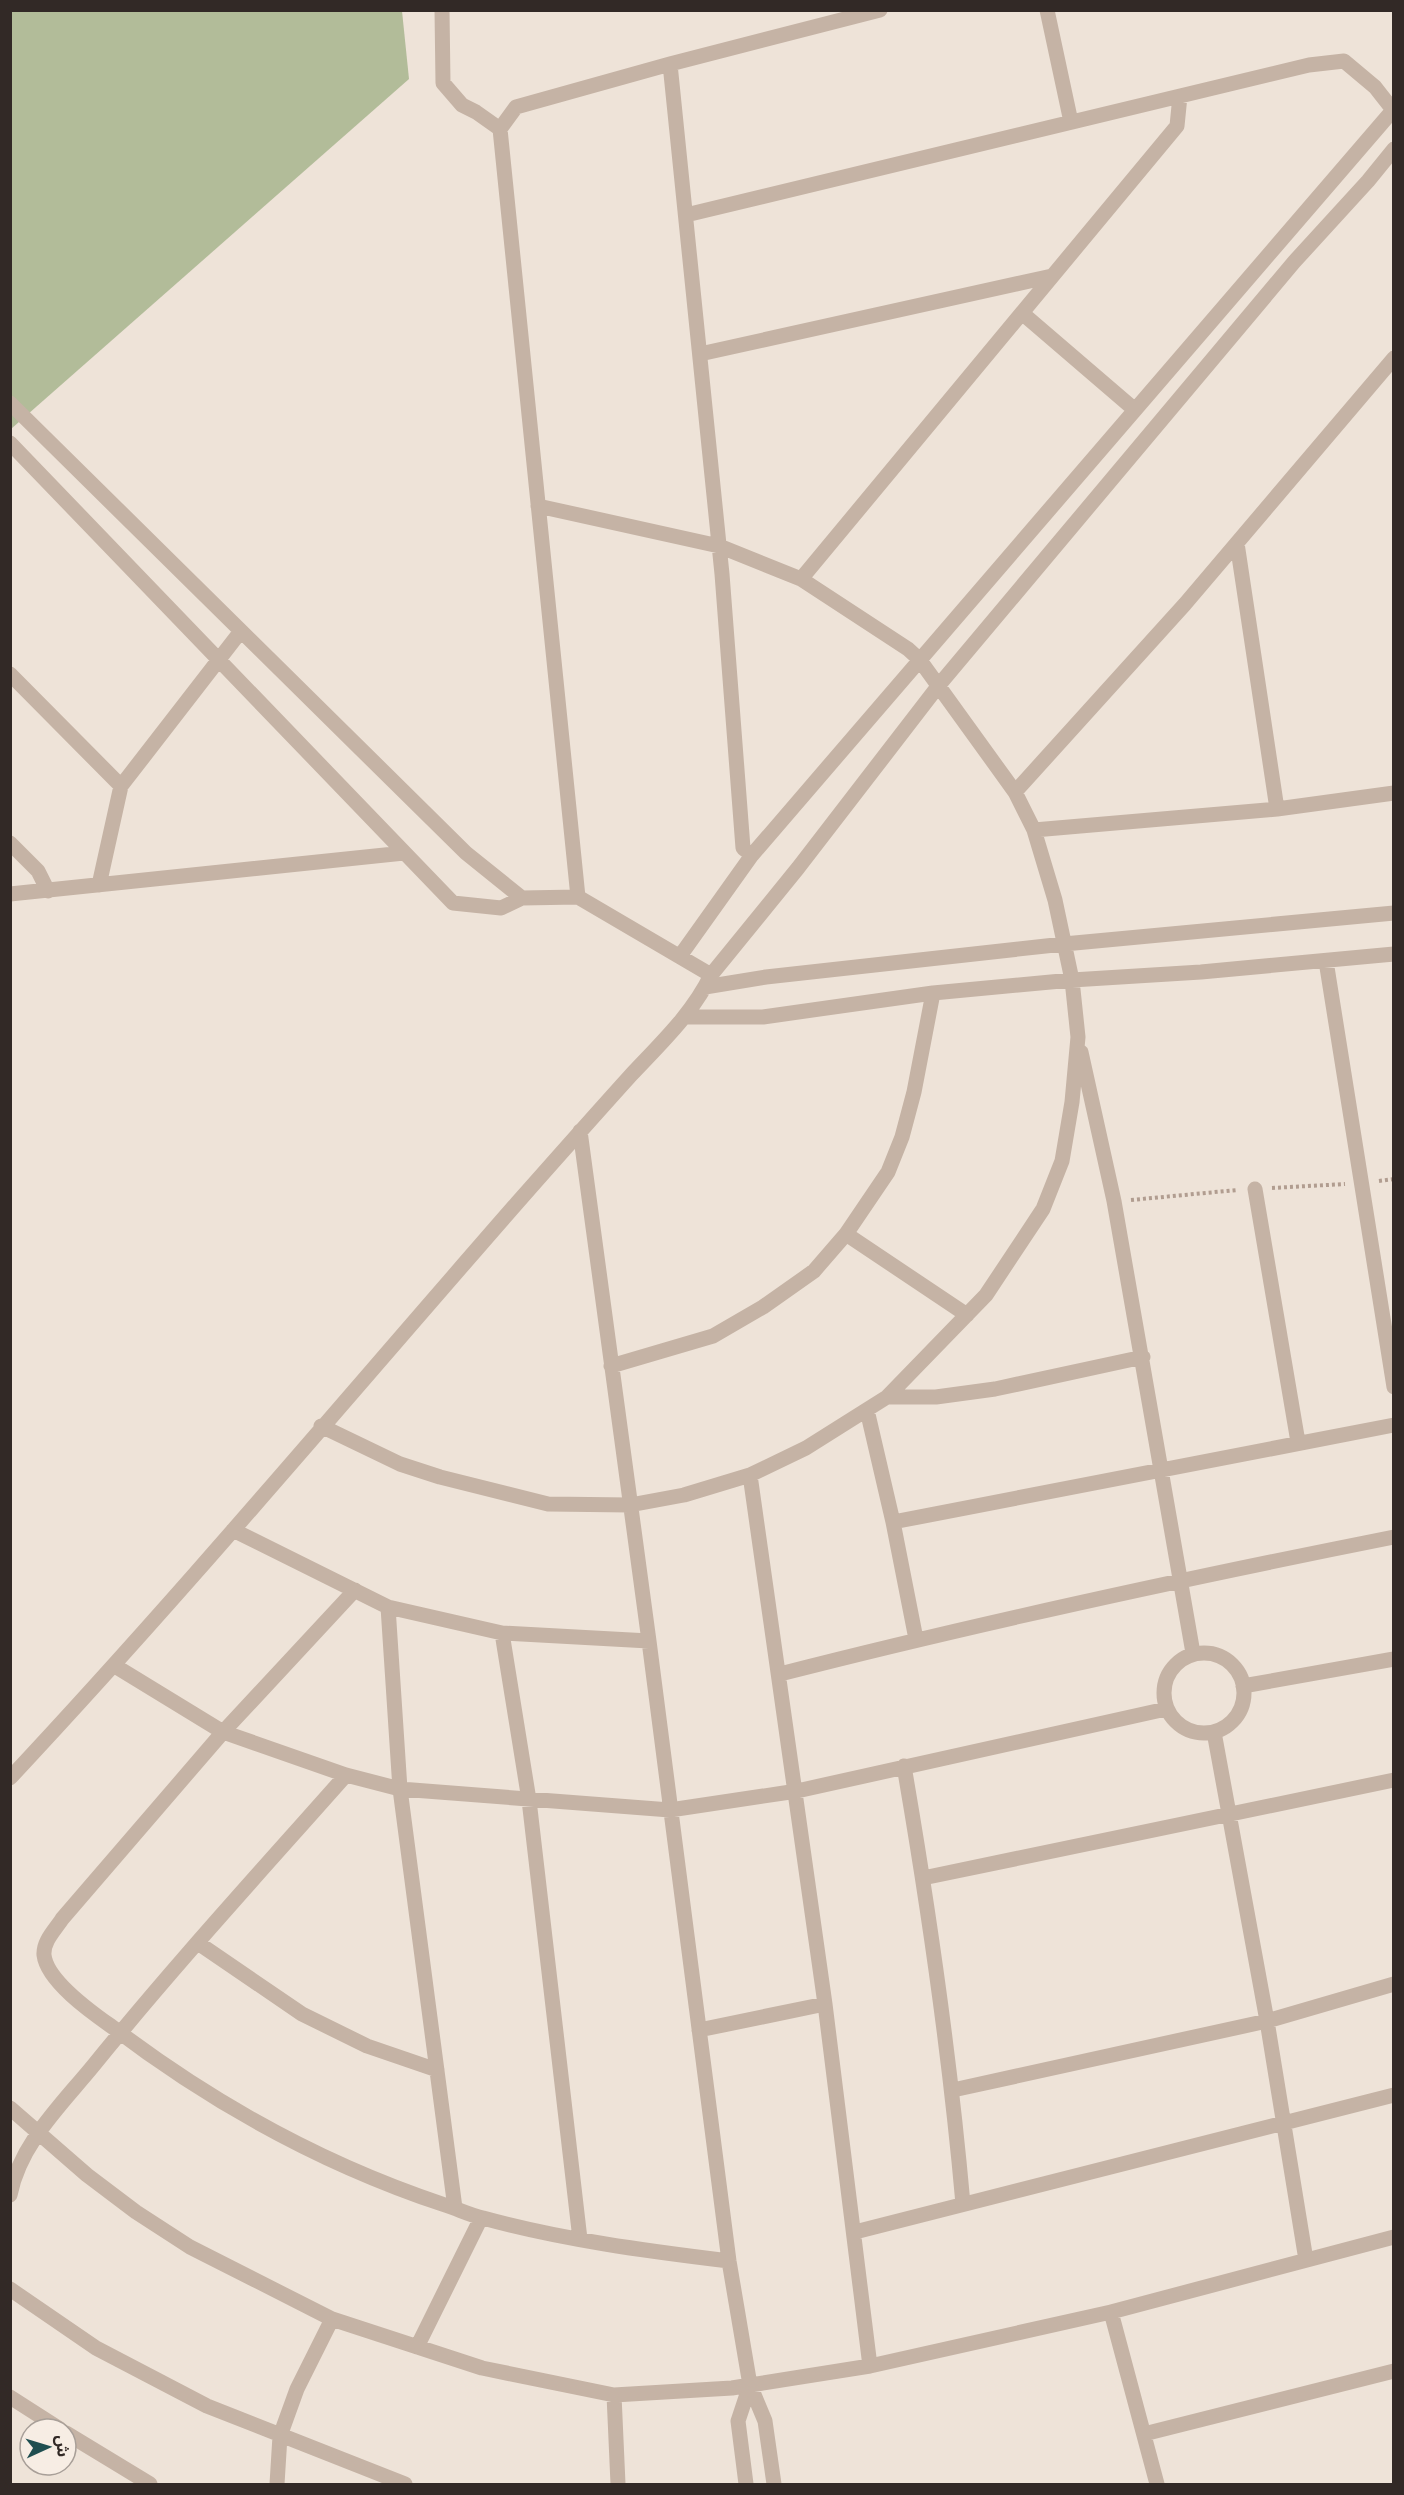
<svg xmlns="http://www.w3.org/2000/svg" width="1404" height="2495" viewBox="0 0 1404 2495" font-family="Arial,'Noto Sans Arabic',sans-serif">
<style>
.green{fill:#b2bc99}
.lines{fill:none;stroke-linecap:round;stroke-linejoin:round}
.path{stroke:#b19d90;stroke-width:4;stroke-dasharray:3 3;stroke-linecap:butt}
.minor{stroke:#c5b3a5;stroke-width:15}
</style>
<rect width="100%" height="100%" fill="#eee3d8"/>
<path class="green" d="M11,11H402L409,79L11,429Z"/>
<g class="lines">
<path class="path" d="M1379,1181L1394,1179
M1272,1188L1345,1184
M1131,1200L1237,1190"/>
<path class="minor" d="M442,10L443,83L462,105L476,112L500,129
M1047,10L1071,122
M670,64L722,574L743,848L752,855
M686,215L1309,65L1344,61L1375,87L1393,110
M1022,313L1135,410
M700,354L1052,276
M10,403L466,853L522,898
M10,443L453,903L501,908L522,898L578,897
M538,506L719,546L801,579
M1237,543L1277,809
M10,674L121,786L241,631
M1015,792L1185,604L1394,358
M1034,830L1277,809L1394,793
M10,843L38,871L48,891
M99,885L121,786
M10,894L404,853
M680,956L752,855L1394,109
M1326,961L1394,1387
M711,975L578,897L500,129L516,107L670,64L880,10
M705,987L766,977L1064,944L1394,913
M684,1017H763L933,993L1072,980L1201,972L1394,954
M1081,1052L1114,1201L1193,1653
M580,1131L649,1641L729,2261L750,2385L765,2421L774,2484
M1255,1189L1298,1442
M846,1234L967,1315
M611,1366L713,1336L763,1307L814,1271L846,1234L888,1172L902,1137L914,1092L933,993
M887,1397H936L995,1389L1143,1357
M867,1410L893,1522L916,1639
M321,1426L400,1464L440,1477L548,1504L630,1505L684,1495L750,1475L806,1448L887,1397L986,1295L1043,1209L1062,1161L1072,1102L1078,1037L1072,980L1055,900L1034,830L1015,792L919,659L908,649L801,579L1177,126L1180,96
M750,1475L825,2004L870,2366
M893,1522L1394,1425
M233,1530L388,1607L502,1633L649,1641
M355,1590L223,1732L62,1919C55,1930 43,1941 44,1955C47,1981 91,2012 111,2026C212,2103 324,2165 445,2205C458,2209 470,2215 483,2218C563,2240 647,2251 729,2261
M388,1607L400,1789L455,2208
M502,1633L529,1800L580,2239
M1164 1693a40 40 0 1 1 80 0a40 40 0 1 1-80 0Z
M115,1666L223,1732L346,1775L400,1789L670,1810L797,1791L1166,1709
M780,1674C983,1622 1188,1578 1394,1537
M1243,1686L1394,1659
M1214,1732L1267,2021L1306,2260
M904,1766C929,1911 950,2057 963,2204
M10,1778C185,1591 349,1395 517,1203C555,1160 593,1117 631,1075C660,1044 693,1013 711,975L798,868L939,685L1294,262L1368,181L1394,149
M923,1878L1394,1780
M198,1943L302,2014L367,2046L437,2070
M699,2030L825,2004
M953,2090L1267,2021L1394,1984
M10,2108L87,2175L136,2212L190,2247L332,2319L482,2368L614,2395L732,2388L870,2366L1111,2312L1394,2237
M10,2195C20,2144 61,2105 93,2066C174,1966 261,1871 346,1775
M855,2232L1394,2095
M10,2289L96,2348L207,2406L405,2484
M1111,2312L1157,2484
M417,2347L481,2218
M614,2395L618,2484
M10,2397L60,2429
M66,2433L150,2484
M1144,2434L1394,2371
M277,2484L280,2436L297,2389L332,2319
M746,2484L738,2421L750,2385"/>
</g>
<rect width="1404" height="2495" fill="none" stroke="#322926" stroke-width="24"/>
<g transform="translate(48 2447) rotate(86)"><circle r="28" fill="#f7ede4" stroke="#a89f98" stroke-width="1.5"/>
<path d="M0-4.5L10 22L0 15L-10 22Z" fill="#1f4e50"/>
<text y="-9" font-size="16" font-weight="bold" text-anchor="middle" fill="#322926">ش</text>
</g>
</svg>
